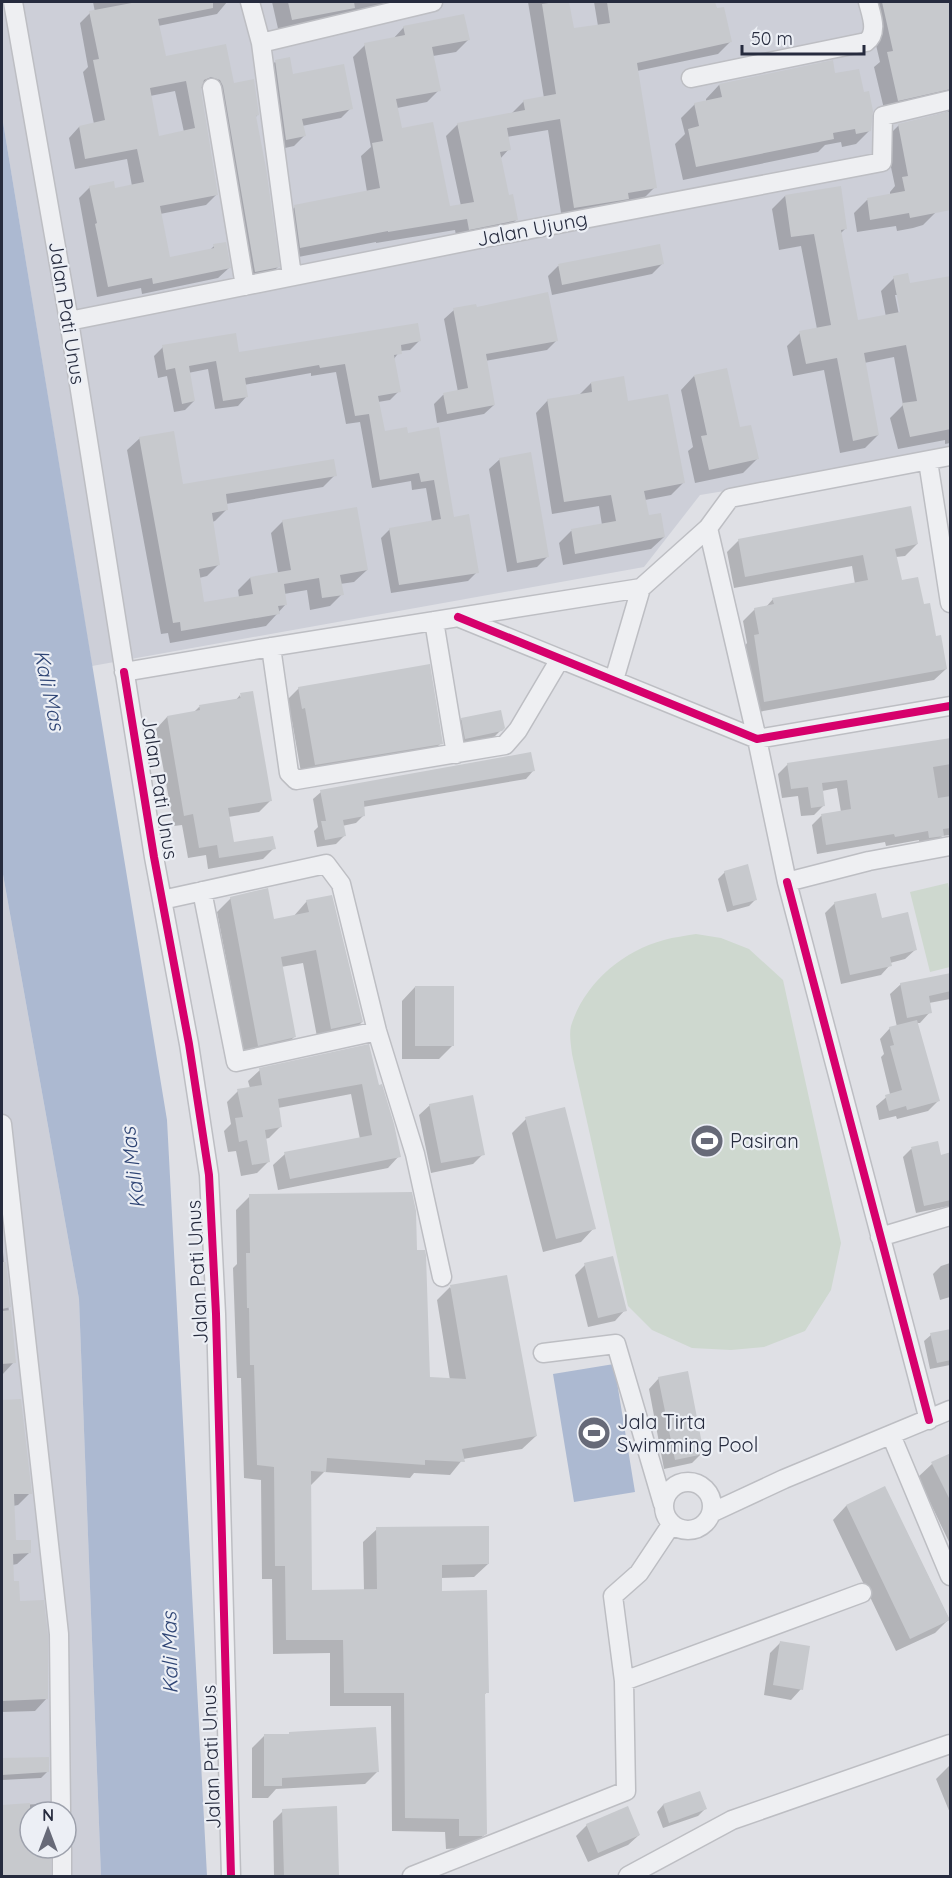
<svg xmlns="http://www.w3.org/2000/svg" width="952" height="1878" viewBox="0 0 952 1878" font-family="Quicksand,sans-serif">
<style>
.built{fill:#cdcfd8;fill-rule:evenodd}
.green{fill:#ced8cf}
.water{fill:#acb9d1}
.shadow{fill:#0003;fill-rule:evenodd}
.building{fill:#c7c9cd;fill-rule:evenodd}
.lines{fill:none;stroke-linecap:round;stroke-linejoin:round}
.minor-casing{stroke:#bdbec3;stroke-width:21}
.minor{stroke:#eeeff2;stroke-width:18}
.cycleway-casing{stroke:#eceff5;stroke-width:11}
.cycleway{stroke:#d6006c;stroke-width:8}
.labels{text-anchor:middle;stroke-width:4.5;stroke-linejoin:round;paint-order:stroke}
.street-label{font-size:20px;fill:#262b3e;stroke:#eceff5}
.poi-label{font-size:20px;fill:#262b3e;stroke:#eceff5;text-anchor:start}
.water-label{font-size:21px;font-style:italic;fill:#2e4474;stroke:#eceff5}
</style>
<rect width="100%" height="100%" fill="#dfe0e5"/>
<path class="built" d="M2,2H950V454L700,495L644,567L92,666L2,116Z
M2,869L79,1299L101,1876H2ZM30,1812H66V1848H30Z"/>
<path class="green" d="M948,883L950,894V967L930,972L910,892Z
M696,934L721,938L749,949L783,980L841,1243L831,1290L805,1331L764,1347L731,1350L692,1348L652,1330L628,1306L572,1054C571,1045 569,1034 571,1026C584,984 622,951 664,940C674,937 685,936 696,934Z"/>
<path class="water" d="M2,116L167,1120L207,1876H101L79,1299L2,869Z
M614,1364L635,1492L574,1502L553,1374Z"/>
<path class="shadow" d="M93,2H227L217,14L158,26L165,58L233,84L258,114L255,118L278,267L267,278L245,282L206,88H199L217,194L206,205L160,214L169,258L210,250L214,246L229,268L218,278L142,294L141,288L97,297L79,198L90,187L114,189L132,186L127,159L75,169L69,138L79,127L94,124L83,72L88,67L80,23L90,13L95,12ZM175,91L184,132L158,137L150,96Z
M272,2H439L279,33Z
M528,2H568L573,30L598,26L594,2H714L730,42L718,54L637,71L655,187L643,199L562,219L548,130L507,137L509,149L500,159L508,196L517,219L505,231L457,241L455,230L376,243V242L288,259L283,219L295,207L367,192L361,156L371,147L353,57L365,45L392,40L404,27L468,40L456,52L433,56L439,90L427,102L397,108L401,130L449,208L461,206L446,136L458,124L511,114L524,101L544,98Z
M874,2H950V206L936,212L923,225L913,228L897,231L896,226L857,232L854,213L867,200L890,195V192L895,186L885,139L899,125L948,112L944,105L885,113L874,67L880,62L868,11Z
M275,62L292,76L351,108L341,118L302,126L304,136L294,146L276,150L265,72Z
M719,85L870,130L856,144L842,147L841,142L825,145L818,152L683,180L675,144L685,134L681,118L695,104L706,102V99Z
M785,196L846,228L840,234L856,322L886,317L881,291L894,278L909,285L950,278V443L945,444V440L898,449L890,418L903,405L894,357L864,363L878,435L865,448L840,453L824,370L793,376L787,346L800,333L817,329L801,246L779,250L772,209ZM895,295H898L903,319L900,320Z
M662,264L652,274L552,295L548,276L558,266Z
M476,309L556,341L547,350L485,361L494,405L484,414L437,423L434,404L443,395L458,392L444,319L454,310Z
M419,341L410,350L400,351L393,360L399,391L390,400L378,402L383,432L406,434L438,429L453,518L477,572L468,581L391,593L381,538L390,529L432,522L426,488L412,490L411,481L372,488L360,422L346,424L336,372L311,376V373L244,385L246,397L238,406L215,409L208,369L188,373L194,401L185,410L174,412L167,376L158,378L154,356L163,347L238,353Z
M694,376L739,429L757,459L743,473L695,483L688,451L693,447L681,390Z
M591,383L683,483L671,495L645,500L648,517L664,537L651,549L563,565L559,543L571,531L602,525L599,506L552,514L536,413L548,400L579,395Z
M140,438L182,486L335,475L323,487L226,504L227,509L215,521L212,522L219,564L207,576L199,578L203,603L239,597L238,590L250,578L278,573L271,533L283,521L367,570L354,582L340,584L342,594L330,606L310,610L307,590L284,594L286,604L266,626L170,643L168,633L161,634L127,450Z
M500,459L547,557L537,567L507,572L489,469Z
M739,540L917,544L905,556L896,557L901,582L923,606L946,669L934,680L753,713L743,648L747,643L743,621L755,609L766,607L773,599L855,584L852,566L734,588L727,552Z
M299,688L441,743L427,757L302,778L292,721L289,722L285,702Z
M240,695L270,801L259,812L228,817L233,844L274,848L263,859L208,869L206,855L188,858L182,825L174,826L156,729L167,717L193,713L199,707L235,701Z
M462,719L503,728L494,737L459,745L456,726Z
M950,739V835L942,836L933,845L920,847L919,840L886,846L885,842L817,854L812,825L821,816L841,812L837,788L822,791L824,805L814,815L801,816L798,796L782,798L778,774L788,764Z
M533,771L526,779L363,807L364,815L356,823L342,826L344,836L336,844L317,847L314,831L318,827L313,799L321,792Z
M725,872L756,899L749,906L727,912L718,879Z
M231,898L272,921L293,917L307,901L362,1022L348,1036L318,1042L303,963L281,967L294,1037L280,1051L245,1058L217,912Z
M835,903L880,920L915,950L905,959L890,963V965L881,975L841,984L825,913Z
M950,974V999L929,1003L930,1012L920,1023H917L938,1101L928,1111L897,1119L896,1116L879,1120L876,1106L890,1094L881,1057L884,1054L880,1039L890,1028L897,1027L890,994L901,984Z
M415,987L453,1045L439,1059H402V1001Z
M368,1046L378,1086L399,1156L388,1168L278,1190L273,1165L285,1154L360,1139L351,1094L278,1108L281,1126L269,1138L265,1139L269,1161L257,1173L241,1176L236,1151L228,1152L224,1131L231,1124L227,1102L238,1091L250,1088L248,1081L260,1070Z
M430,1105L483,1154L473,1164L431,1173L419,1115Z
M526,1119L594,1228L581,1242L543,1252L512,1133Z
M911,1149L940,1157L950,1153V1209L949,1206L916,1213L903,1157Z
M250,1196L415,1252L428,1379L450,1380L437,1300L450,1287L536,1436L522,1449L463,1459L450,1475L414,1473L410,1478L324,1472L311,1485V1591H364L363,1542L377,1529L488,1564L474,1577L440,1578V1592L487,1692L483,1696L486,1833L472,1847L446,1849L445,1832L392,1831L391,1706H330V1653L273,1654L272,1579H262L261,1480L244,1478L241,1378H237L233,1268L237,1264L236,1210Z
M2,1242L14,1362L2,1375Z
M950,1263V1297L940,1300L933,1274L941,1266Z
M585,1265L625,1310L615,1321L588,1327L575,1275Z
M950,1330V1365L930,1369L924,1341L931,1335Z
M659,1378L702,1453L692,1463L664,1469L649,1389Z
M20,1401L30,1493L18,1505L13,1506L14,1542L30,1552L17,1564L12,1565L13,1583L47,1698L35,1711L2,1712V1402Z
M950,1455V1544L918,1477L932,1464Z
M885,1488L949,1619L935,1633L896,1651L833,1520L846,1506Z
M780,1643L801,1689L791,1700L764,1695L770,1653Z
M264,1736L378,1771L365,1784L276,1789L268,1798H252V1748Z
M47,1759L48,1771L41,1778L2,1780V1761Z
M950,1765V1813L936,1779Z
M699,1793L705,1809L698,1816L663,1828L657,1812L663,1805Z
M39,1804V1812H30V1848H41L42,1853L49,1852V1876H2V1806Z
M335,1808L337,1876H274L273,1821L283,1811Z
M587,1825L639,1835L628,1845L588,1862L576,1836Z"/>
<path class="building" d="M137,2H213V8L158,19L166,56L226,44L234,83L254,79L259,115L256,116L266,168L280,267L255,272L223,86L220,80L211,77L204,80L201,90L218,195L160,206L170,257L214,248L213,244L226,242L231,268L153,284L152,278L108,287L95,224L97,223L89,186L114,181L115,188L144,182L137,149L85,159L79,126L105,120L93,60L99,59L89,11ZM186,81L195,128L159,136L150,88Z
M288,2H354L355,8L292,20Z
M555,2H569L574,28L610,23L607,2H715L717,8L724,7L732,42L637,63L657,188L628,193L629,199L574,208L560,119L507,128L511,150L500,152L509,195L513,194L518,220L469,230L467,219L388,232V231L300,248L294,205L380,188L372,143L383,141L364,43L405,35L403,26L464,14L470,40L432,47L441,91L396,99L402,128L433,122L450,206L474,202L457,123L525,110L523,100L556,94L542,4Z
M882,2H951V89L898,101L887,52L893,51Z
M290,57L293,74L344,64L353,109L302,119L306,136L286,140L275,60Z
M833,60L835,73L859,69L864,92L869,91L873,111L871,131L856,134L855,129L833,133L834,139L696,167L688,129L699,126L694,103L722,97L719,84Z
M951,111V210L910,218L909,213L870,220L867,198L905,191L902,177L908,176L898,124Z
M841,186L847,229L841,230L858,320L900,312L893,276L908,273L910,283L951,276V429L910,437L902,403L917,401L906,345L864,353L879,435L853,441L837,358L806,364L799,331L831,325L814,234L791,237L785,195Z
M660,244L664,264L562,285L558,264Z
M548,292L558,341L486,354L495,405L447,414L443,393L468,388L453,308L476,304L477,307Z
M418,323L421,341L401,345L402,354L394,355L401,392L378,396L385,431L407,427L408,433L439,427L454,517L469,514L479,573L399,585L389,528L441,519L434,480L421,482L419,473L380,480L369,414L355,416L345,364L320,368L319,365L245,378L248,397L223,401L216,361L189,366L195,401L182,404L175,368L166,370L162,345L236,333L239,352Z
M727,368L740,427L751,425L759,459L709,470L701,436L707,435L694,375Z
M624,376L628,401L668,394L685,483L644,491L649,515L661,513L665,537L575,554L571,529L616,521L611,495L564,502L547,399L592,392L591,382Z
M174,431L183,484L334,459L337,476L226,494L228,510L212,513L220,565L199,569L204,602L253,594L250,577L291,570L282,520L357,507L368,570L340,575L344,595L322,598L319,578L284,584L287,605L278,606L280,614L181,631L180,622L173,623L139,437Z
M531,452L549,557L517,563L499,458Z
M911,506L918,544L895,549L902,580L918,577L924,604L930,603L936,636L941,635L947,669L764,702L754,635L759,634L754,608L774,604L772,598L868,580L863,555L745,577L738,539Z
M430,664L443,744L315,765L305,708L302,709L298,687Z
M253,691L272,801L228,808L234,842L273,836L276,849L219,858L217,845L199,848L193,814L184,816L167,716L200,710L199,705L241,698L240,693Z
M501,710L505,728L502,731L465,739L461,718Z
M951,738V764L933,767L938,798L951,796V828L943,829L944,836L929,838L928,831L895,837L894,834L826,845L821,814L851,809L847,780L822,783L825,806L811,808L808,787L791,789L787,763Z
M531,752L535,771L364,801L365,816L343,820L346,836L325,840L321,821H326L320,790Z
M748,864L757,900L733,906L724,871Z
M268,888L274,919L309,912L306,900L332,895L363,1022L331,1029L316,950L281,957L296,1037L258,1046L230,897Z
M876,893L882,918L908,912L917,950L890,957L892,966L850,975L834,902Z
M951,973V991L929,996L932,1013L907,1018L900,983Z
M415,986H454V1046H415Z
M917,1020L940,1101L907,1110L906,1106L889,1111L885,1095L902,1090L890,1046L894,1045L889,1027Z
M369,1044L379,1085L382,1084L394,1124L401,1157L290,1179L284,1152L372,1135L362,1084L278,1099L282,1127L265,1130L270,1162L252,1165L247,1140L239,1142L235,1118L243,1117L237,1089L262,1085L259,1068Z
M473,1095L485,1155L441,1163L429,1104Z
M565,1107L596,1229L556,1239L525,1117Z
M938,1141L941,1155L951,1152V1200L924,1206L911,1147Z
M412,1192L416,1211L417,1250H425L426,1255L430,1377L466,1379L450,1285L507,1275L537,1436L462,1449L465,1462L425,1460V1465L327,1458L326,1472L311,1471L312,1590L377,1589L376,1527L489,1526V1564L442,1565V1591L487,1590L489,1693H485L487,1834L483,1836H459V1819L405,1818L404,1693H344L343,1640H286L285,1566H275L274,1467L257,1465L254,1365H250L249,1308H247L246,1253H250L249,1194Z
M613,1256L627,1311L598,1318L584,1263Z
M2,1262H6L11,1307L2,1309Z
M11,1310L16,1363L2,1364V1311Z
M951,1329V1360L937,1363L930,1333Z
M688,1371L704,1454L675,1460L658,1377Z
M21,1399L32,1494H14L16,1540H31V1553L13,1554L14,1581H19L20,1601L44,1600L48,1635V1699L2,1701V1400Z
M951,1453V1502L931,1462Z
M885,1486L950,1620L910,1639L846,1505Z
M780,1641L810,1646L803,1690L773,1685Z
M376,1727L379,1772L282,1778V1786H264V1734H289V1732Z
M49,1757V1772L2,1775V1758Z
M700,1791L707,1809L669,1823L663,1804Z
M30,1803V1851H51V1876H2V1805Z
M337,1806L339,1876H284L282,1809Z
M628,1806L640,1835L598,1853L586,1824Z"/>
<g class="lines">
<defs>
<path id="minor" d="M13,2L69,321L154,857L189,1044L209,1175L216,1314L231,1876
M250,2L261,43L433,2
M261,43L292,276
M691,78L866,42C879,33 871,14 868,2
M212,88L245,286
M69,321L479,239L882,162L883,116L950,100
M928,461L950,603
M708,528L757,739L787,882L869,861L950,846
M460,618L757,739L950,706
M434,621L456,754
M271,647L289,773L296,780L505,745L518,730L560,659
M124,672L271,647L641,588L708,528L730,498L950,456
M614,680L641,588
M787,882L929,1420
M202,891L236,1062L377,1031
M162,900L326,864L341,884L377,1031L415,1154L442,1277
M2,1124L59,1634L61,1812
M880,1237L950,1216
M543,1353L616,1344L663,1504
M891,1435L950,1576
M664 1506a24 24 0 1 1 48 0a24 24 0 1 1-48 0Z
M711,1513L784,1479L950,1410
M624,1681L862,1593
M62,1848V1876
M412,1876L626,1791L624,1681L613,1596L639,1573L671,1525
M628,1876L732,1820L950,1744"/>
</defs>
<use href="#minor" class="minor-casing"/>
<use href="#minor" class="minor"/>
<defs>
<path id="cycleway" d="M458,617L757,739L950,706
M124,672L154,857L189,1044L209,1175L216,1314L231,1876
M787,882L929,1420"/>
</defs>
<use href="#cycleway" class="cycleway-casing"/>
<use href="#cycleway" class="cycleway"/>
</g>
<defs>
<symbol id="stadium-disc" viewBox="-11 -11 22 22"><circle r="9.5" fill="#676a78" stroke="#eceff5"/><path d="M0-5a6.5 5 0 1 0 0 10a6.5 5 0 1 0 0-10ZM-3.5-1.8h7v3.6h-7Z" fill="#fff"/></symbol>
</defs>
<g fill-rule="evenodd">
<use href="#stadium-disc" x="688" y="1122" width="38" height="38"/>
<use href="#stadium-disc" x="575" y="1414" width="38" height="38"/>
</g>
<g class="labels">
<g class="street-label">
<text transform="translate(532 229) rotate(-11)" y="7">Jalan Ujung</text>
<text transform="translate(67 313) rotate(81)" y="7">Jalan Pati Unus</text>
<text transform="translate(160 788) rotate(81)" y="7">Jalan Pati Unus</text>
<text transform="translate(197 1272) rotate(-93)" y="7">Jalan Pati Unus</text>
<text transform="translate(211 1757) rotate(-92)" y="7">Jalan Pati Unus</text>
</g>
<g class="poi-label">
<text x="730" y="1148">Pasiran</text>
<text x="617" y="1429">Jala Tirta<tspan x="617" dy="23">Swimming Pool</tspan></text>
</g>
<g class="water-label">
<text transform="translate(49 690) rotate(78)" y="7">Kali Mas</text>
<text transform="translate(133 1168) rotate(-97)" y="7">Kali Mas</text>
<text transform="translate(170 1653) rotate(-91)" y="7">Kali Mas</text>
</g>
</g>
<rect width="952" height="1878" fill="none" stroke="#262b3e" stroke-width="6"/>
<g transform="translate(48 1830)"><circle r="28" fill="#eceff5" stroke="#9da1ac" stroke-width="1.5"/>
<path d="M0-4.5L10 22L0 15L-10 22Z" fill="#676a78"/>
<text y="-9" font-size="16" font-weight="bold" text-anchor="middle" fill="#262b3e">N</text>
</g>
<path d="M742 45v9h122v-9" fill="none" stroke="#262b3e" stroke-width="3"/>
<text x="751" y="45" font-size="18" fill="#262b3e" stroke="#eceff5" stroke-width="4.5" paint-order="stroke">50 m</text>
</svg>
